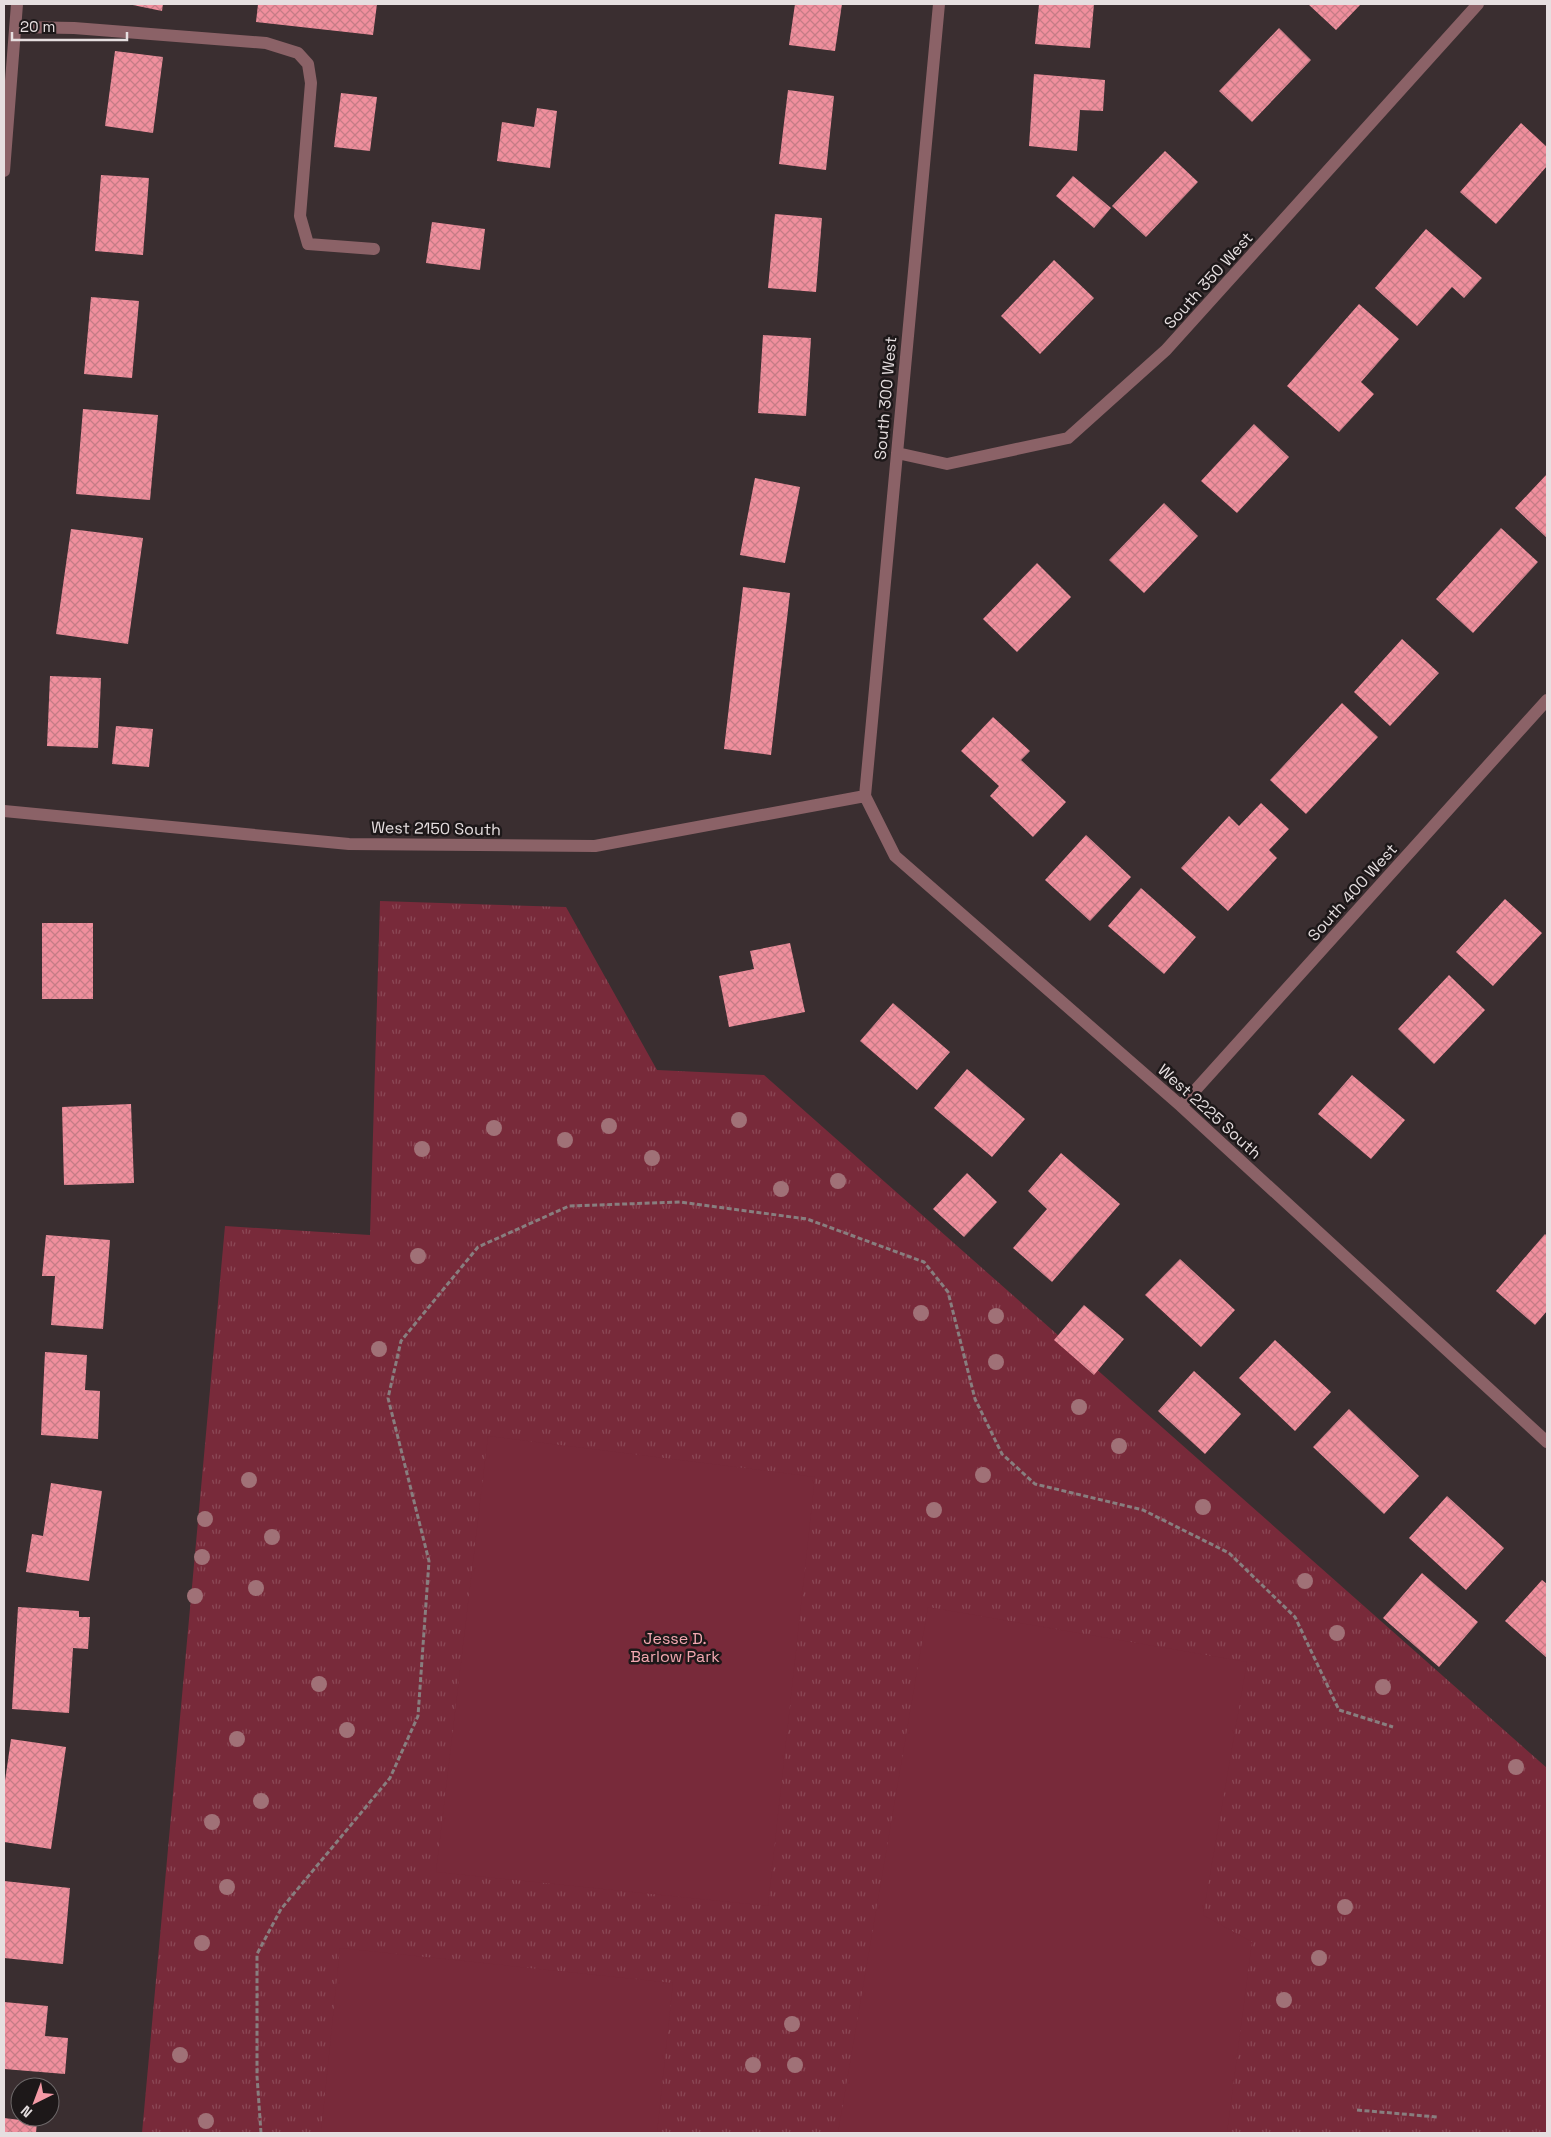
<svg xmlns="http://www.w3.org/2000/svg" width="1551" height="2137" viewBox="0 0 1551 2137" font-family="'Space Grotesk',sans-serif">
<style>
.park{fill:url(#park-tufts)}
.garden{fill:#782a3a}
.building{fill:url(#building-cross-hatch)}
.lines{fill:none;stroke-linecap:round;stroke-linejoin:round}
.path{stroke:#887e7f;stroke-width:3;stroke-dasharray:5 2.5;stroke-linecap:butt}
.service{stroke:#8b6267;stroke-width:12}
.minor{stroke:#8b6267;stroke-width:12}
.tree{fill:#a07177}
.labels{text-anchor:middle;stroke-width:5;stroke-linejoin:round;paint-order:stroke}
.street-label{font-size:16px;fill:#e6dfe0;stroke:#1d1819}
.park-label{font-size:16px;fill:#f3a8b1;stroke:#1d1819}
</style>
<defs>
<pattern id="park-tufts" width="24" height="20" patternUnits="userSpaceOnUse" patternTransform="scale(1.25)"><rect width="24" height="20" fill="#782a3a"/><path d="M3 7l-1-3M5 7V3M7 7l1-3M15 17l-1-3M17 17v-4M19 17l1-3" fill="none" stroke="#8b4856"/></pattern>
<pattern id="building-cross-hatch" width="8" height="8" patternUnits="userSpaceOnUse" patternTransform="scale(1.25)"><rect width="8" height="8" fill="#f08f9d"/><path d="M0 0l8 8M0 8l8-8" fill="none" stroke="#c57c86"/></pattern>
</defs>
<rect width="100%" height="100%" fill="#3a2e30"/>
<path class="park" d="M380,901L566,907L657,1070L764,1075L1547,1768V2133H142L225,1226L370,1235Z"/>
<path class="garden" d="M488,1436L815,1477L768,1906L436,1872Z
M928,1607L1247,1662L1203,1915L1252,1942L1227,2133H838Z
M340,1948L673,1983L657,2133H321Z"/>
<path class="building" d="M128,4H163L162,11Z
M258,4H377L373,35L256,22Z
M795,4H842L835,51L789,45Z
M1039,4H1094L1090,48L1035,44Z
M1308,4H1361L1336,30Z
M1279,28L1311,60L1252,122L1219,91Z
M115,51L163,57L153,133L105,126Z
M1034,74L1105,80L1103,111L1080,110L1077,151L1029,146Z
M788,90L834,96L826,170L779,164Z
M341,93L377,97L370,151L334,147Z
M537,108L557,111L550,168L497,161L502,122L534,127Z
M1521,123L1547,147V166L1496,224L1460,192Z
M1165,151L1198,182L1146,237L1112,206Z
M101,175L149,178L143,255L95,251Z
M1073,176L1111,208L1094,228L1056,196Z
M775,214L822,218L816,292L768,288Z
M432,222L485,229L480,270L426,263Z
M1426,229L1482,278L1464,298L1452,287L1417,326L1375,288Z
M1054,260L1094,298L1040,354L1001,316Z
M91,297L139,301L132,378L84,374Z
M1359,304L1399,339L1361,382L1374,394L1339,432L1287,386Z
M763,335L811,338L806,416L758,413Z
M83,409L158,415L150,500L76,494Z
M1254,424L1289,457L1237,513L1201,481Z
M1547,474V538L1515,508Z
M755,478L800,487L785,563L740,555Z
M1164,503L1198,536L1144,593L1109,560Z
M1501,528L1538,562L1473,633L1436,599Z
M71,529L143,538L128,644L56,634Z
M1037,563L1071,597L1017,652L983,619Z
M743,587L790,593L771,755L724,749Z
M1402,639L1439,673L1390,726L1354,692Z
M50,676L101,678L98,748L47,746Z
M1342,703L1378,737L1306,814L1270,780Z
M993,717L1030,751L1021,760L1066,802L1033,837L990,796L999,786L961,751Z
M116,726L153,729L149,767L112,764Z
M1261,803L1289,829L1269,850L1277,858L1228,911L1181,868L1229,816L1239,826Z
M1086,835L1131,877L1090,921L1045,880Z
M1141,888L1196,937L1164,974L1108,926Z
M1505,899L1542,933L1493,986L1456,952Z
M42,923H93V999H42Z
M790,943L805,1012L729,1027L719,976L754,969L750,951Z
M1449,975L1485,1010L1434,1064L1398,1029Z
M893,1003L950,1052L917,1090L860,1041Z
M967,1069L1025,1119L992,1157L934,1108Z
M1352,1075L1405,1120L1371,1159L1318,1114Z
M131,1104L134,1183L64,1185L62,1107Z
M1061,1153L1120,1204L1052,1282L1013,1248L1047,1209L1028,1191Z
M967,1173L997,1202L964,1237L933,1209Z
M1545,1234L1547,1236V1311L1535,1325L1496,1291Z
M46,1235L110,1240L103,1329L51,1325L55,1276H42Z
M1180,1259L1235,1310L1201,1347L1145,1295Z
M1084,1305L1124,1339L1094,1375L1054,1340Z
M1275,1340L1331,1392L1295,1431L1239,1378Z
M45,1352L87,1355L85,1390L100,1391L98,1439L41,1435Z
M1194,1371L1241,1414L1205,1454L1158,1411Z
M1349,1409L1419,1476L1384,1514L1313,1447Z
M51,1483L102,1491L89,1581L26,1572L32,1534L43,1536Z
M1447,1496L1504,1548L1466,1590L1409,1538Z
M1422,1573L1478,1622L1439,1667L1383,1618Z
M1542,1580L1547,1584V1658L1505,1621Z
M18,1607L79,1611V1617H90L88,1649L73,1648L69,1713L12,1709Z
M11,1739L66,1747L51,1849L4,1842V1788Z
M4,1881L70,1888L63,1964L4,1958Z
M4,2002L48,2006L45,2036L68,2038L65,2074L4,2069Z
M4,2118L37,2122L36,2133H4Z"/>
<g class="lines">
<path class="path" d="M1357,2110L1437,2117
M261,2133L257,2076V1954L281,1909L390,1778L418,1716L429,1561L388,1398L401,1341L478,1247L569,1206L680,1202L807,1219L924,1262L948,1292L975,1399L1002,1454L1035,1484L1143,1510L1229,1553L1295,1617L1339,1710L1393,1727"/>
<path class="service" d="M16,27L74,28L266,43L298,53L308,64L311,83L300,216L308,244L374,249"/>
<path class="minor" d="M4,171L17,4
M897,453L947,464L1068,438L1166,350L1478,4
M865,796L895,856L1181,1106L1547,1442
M865,796L939,4
M4,811L349,844L595,846L865,796
M1181,1106L1547,700"/>
</g>
<g class="tree">
<circle cx="739" cy="1120" r="8"/>
<circle cx="609" cy="1126" r="8"/>
<circle cx="494" cy="1128" r="8"/>
<circle cx="565" cy="1140" r="8"/>
<circle cx="422" cy="1149" r="8"/>
<circle cx="652" cy="1158" r="8"/>
<circle cx="838" cy="1181" r="8"/>
<circle cx="781" cy="1189" r="8"/>
<circle cx="418" cy="1256" r="8"/>
<circle cx="921" cy="1313" r="8"/>
<circle cx="996" cy="1316" r="8"/>
<circle cx="379" cy="1349" r="8"/>
<circle cx="996" cy="1362" r="8"/>
<circle cx="1079" cy="1407" r="8"/>
<circle cx="1119" cy="1446" r="8"/>
<circle cx="983" cy="1475" r="8"/>
<circle cx="249" cy="1480" r="8"/>
<circle cx="1203" cy="1507" r="8"/>
<circle cx="934" cy="1510" r="8"/>
<circle cx="205" cy="1519" r="8"/>
<circle cx="272" cy="1537" r="8"/>
<circle cx="202" cy="1557" r="8"/>
<circle cx="1305" cy="1581" r="8"/>
<circle cx="256" cy="1588" r="8"/>
<circle cx="195" cy="1596" r="8"/>
<circle cx="1337" cy="1633" r="8"/>
<circle cx="319" cy="1684" r="8"/>
<circle cx="1383" cy="1687" r="8"/>
<circle cx="347" cy="1730" r="8"/>
<circle cx="237" cy="1739" r="8"/>
<circle cx="1516" cy="1767" r="8"/>
<circle cx="261" cy="1801" r="8"/>
<circle cx="212" cy="1822" r="8"/>
<circle cx="227" cy="1887" r="8"/>
<circle cx="1345" cy="1907" r="8"/>
<circle cx="202" cy="1943" r="8"/>
<circle cx="1319" cy="1958" r="8"/>
<circle cx="1284" cy="2000" r="8"/>
<circle cx="792" cy="2024" r="8"/>
<circle cx="180" cy="2055" r="8"/>
<circle cx="753" cy="2065" r="8"/>
<circle cx="795" cy="2065" r="8"/>
<circle cx="206" cy="2121" r="8"/>
</g>
<g class="labels">
<g class="street-label">
<text transform="translate(1208 280) rotate(-48)" y="6">South 350 West</text>
<text transform="translate(885 398) rotate(-85)" y="6">South 300 West</text>
<text transform="translate(436 828) rotate(1)" y="6">West 2150 South</text>
<text transform="translate(1352 892) rotate(-48)" y="6">South 400 West</text>
<text transform="translate(1210 1111) rotate(42)" y="6">West 2225 South</text>
</g>
<g class="park-label">
<text x="675" y="1644">Jesse D.<tspan x="675" dy="18">Barlow Park</tspan></text>
</g>
</g>
<rect width="1551" height="2137" fill="none" stroke="#e6dfe0" stroke-width="10"/>
<g transform="translate(35 2102) rotate(222)"><circle r="24" fill="#1d1819" stroke="#6d6869"/>
<path d="M0-4L9 19L0 12L-9 19Z" fill="#f49aa6"/>
<text y="-8" font-size="14" font-weight="bold" text-anchor="middle" fill="#e6dfe0">N</text>
</g>
<path d="M12 32v8h115v-8" fill="none" stroke="#e6dfe0" stroke-width="2.5"/>
<text x="20" y="32" font-size="15" fill="#e6dfe0" stroke="#1d1819" stroke-width="4" paint-order="stroke">20 m</text>
</svg>
